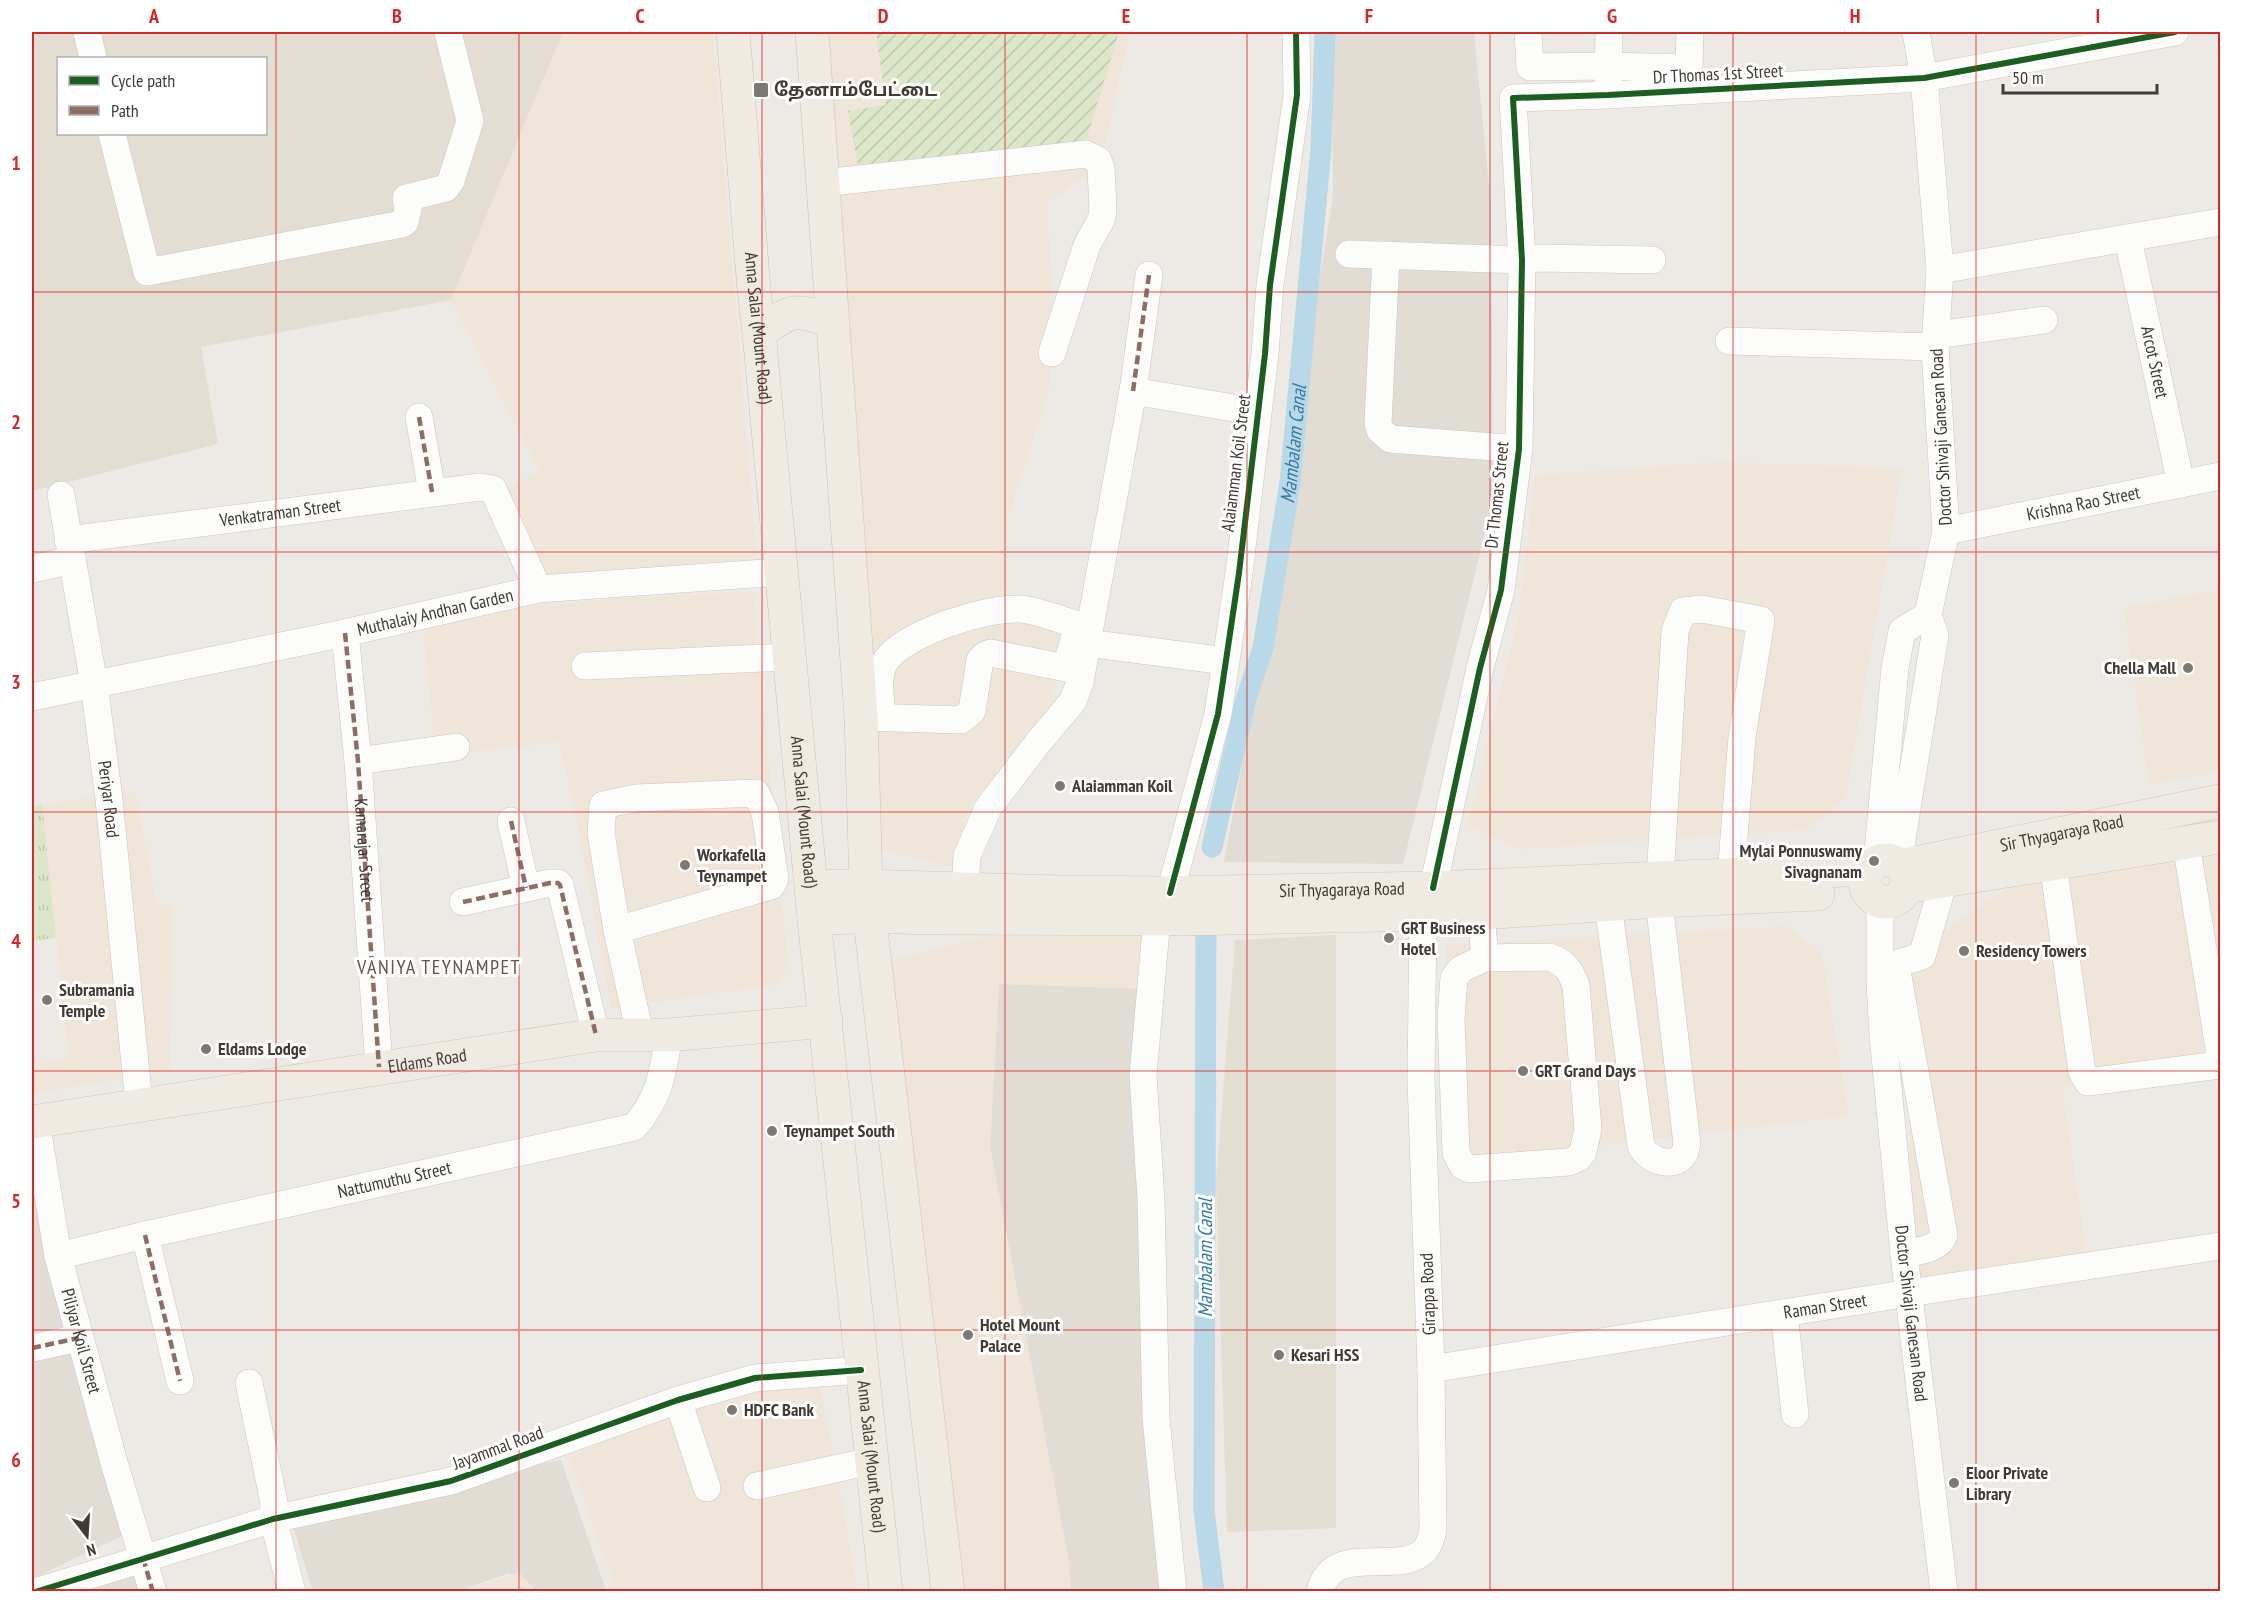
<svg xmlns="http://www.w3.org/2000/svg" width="2252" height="1623" viewBox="0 0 2252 1623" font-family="'PT Sans Narrow','Noto Sans Tamil',sans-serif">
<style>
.residential{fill:#e1dcd4}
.commercial{fill:#efe5d9}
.education{fill:#e3ddd2;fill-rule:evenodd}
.grass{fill:url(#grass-tufts)}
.garden{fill:url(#garden-furrows)}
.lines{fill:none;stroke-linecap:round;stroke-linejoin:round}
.canal{stroke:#b9d8e8;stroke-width:21}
.minor-casing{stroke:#c9c6c2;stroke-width:28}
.major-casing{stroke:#cec5b5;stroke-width:34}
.minor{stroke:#fcfcfb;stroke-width:27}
.major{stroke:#efeae2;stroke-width:33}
.quiet{stroke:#8d6e63;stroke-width:4.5;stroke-dasharray:9 4.5;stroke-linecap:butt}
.cycleway-casing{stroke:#fff;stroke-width:10}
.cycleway{stroke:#1b5e20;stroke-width:6}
.grid{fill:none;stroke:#d62828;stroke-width:1.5;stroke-opacity:0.55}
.poi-dot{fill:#7d7872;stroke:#fff;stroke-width:2}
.labels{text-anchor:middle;stroke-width:6;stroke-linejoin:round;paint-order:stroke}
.street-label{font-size:18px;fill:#413b34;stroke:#fff}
.poi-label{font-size:18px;font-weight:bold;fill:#413b34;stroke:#fff;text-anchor:start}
.water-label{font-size:20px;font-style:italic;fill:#377ca3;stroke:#fff}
.neighbourhood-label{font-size:20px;letter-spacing:1.5px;fill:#63584c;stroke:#fff}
.neatline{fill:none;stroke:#d62828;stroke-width:2}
.grid-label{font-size:20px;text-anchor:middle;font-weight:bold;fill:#d62828}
</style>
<defs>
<pattern id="grass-tufts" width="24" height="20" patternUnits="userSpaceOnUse" patternTransform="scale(1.5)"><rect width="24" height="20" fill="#dce6c8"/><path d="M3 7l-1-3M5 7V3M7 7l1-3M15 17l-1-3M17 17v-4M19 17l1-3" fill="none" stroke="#bec6ac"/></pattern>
<pattern id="garden-furrows" width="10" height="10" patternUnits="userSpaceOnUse" patternTransform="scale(1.5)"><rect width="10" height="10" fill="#dce6c8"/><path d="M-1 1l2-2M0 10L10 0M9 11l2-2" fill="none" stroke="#bec6ac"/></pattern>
</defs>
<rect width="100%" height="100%" fill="#edeae6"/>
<path class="residential" d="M1332,32H1474L1491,205L1493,500L1403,864L1224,862L1246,743L1333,195Z
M999,984L1150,989L1157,1076L1164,1454L1173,1591H1071L1068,1557L990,1147Z
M32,1168L124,1535L32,1579Z
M561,1460L606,1590L600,1592L526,1591L510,1573L458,1591H313L291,1521L444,1482Z
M142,1563L150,1592H64Z"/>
<path class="commercial" d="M563,32H713L756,554L738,572L547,576L505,491L539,470L451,300Z
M802,32H1130L1101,164L1047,203L1054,316L1049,389L1007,521L1006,620L1068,628L1049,708L968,808L952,867L884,851L865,833Z
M1718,462L1902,468L1846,798L1805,830L1519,849L1468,825L1519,614L1535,475Z
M2220,590V772L2149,784L2124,607Z
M753,592L788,967L777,984L611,1009L579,832L559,742L436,756L422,618L617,598Z
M135,792L157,905L173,903L170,1070L32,1094V1065L69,1058L42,804Z
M2220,855V1064L2062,1086L2087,1259L1912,1284L1907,954L2009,888Z
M1787,926L1822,953L1849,1116L1446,1164V945Z
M1149,935L1150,989L999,984L990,1147L1068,1557L1071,1591H955L887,962L981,937Z
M818,1373L858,1591H602L615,1587L569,1458L700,1396Z
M519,1572L536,1591H464Z"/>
<path class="education" d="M32,32H563L451,300L201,347L218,444L32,491ZM58,58H266V134H58Z
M1336,935V1528L1227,1532L1216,1182L1235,940Z"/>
<path class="grass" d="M42,804L56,938L32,941V806Z"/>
<path class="garden" d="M876,32H1119L1085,144L859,172L848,111L886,105Z"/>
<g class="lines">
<g class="canal">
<path id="s1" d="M1212,847L1246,699L1263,648L1290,483L1321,149L1325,32"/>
<path d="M1206,924L1204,1510L1214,1592"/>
</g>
<defs>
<g id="minor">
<path d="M87,32L93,58"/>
<path d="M1528,32L1530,67L1608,66L1689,68L1690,32"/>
<path d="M1608,85L1609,32"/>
<path d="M112,134L147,272L402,224L405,222L408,209L406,198L446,188L451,181L470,121L448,32"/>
<path d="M823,183L1086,154L1098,160L1101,168L1103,211L1101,220L1087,245L1052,353"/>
<path id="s2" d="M2128,239L2181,484"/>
<path d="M1349,254L1522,260L1539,258L1652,260"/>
<path d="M1386,256L1378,423L1380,430L1390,439L1519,449"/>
<path d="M1940,270L2220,222"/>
<path d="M1937,335L2044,320"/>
<path d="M1729,341L1935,347"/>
<path d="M1133,391L1149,275"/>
<path d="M419,417L432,492"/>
<path id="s3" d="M61,495L94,684L109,799L139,1104"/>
<path id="s4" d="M1946,531L2220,476"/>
<path id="s5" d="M68,540L480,487L493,489L538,589"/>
<path d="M32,569L72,560"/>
<path id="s6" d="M345,633L358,761L379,1067"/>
<path d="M1087,643L1226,661"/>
<path d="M585,666L789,657"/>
<path id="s7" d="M32,697L345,633L538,589L780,572"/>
<path d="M861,717L961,720L972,711L980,660L985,655L991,653L1066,668L1078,625C1061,620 1037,610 1020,609C987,607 903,633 885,662C876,677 881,701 882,717"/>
<path d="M358,761L456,747"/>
<path d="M511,821L526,888"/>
<path d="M1877,862L1895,668L1902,631L1928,615L1946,531L1935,347L1940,270L1924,78L1916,32"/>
<path d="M2053,863L2082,1072L2088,1082L2219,1065V1048L2186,843"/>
<path d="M1898,864L1935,635L1928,615"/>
<path d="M1660,878L1675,631L1683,611L1702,609L1761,620L1742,737L1731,875"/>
<path d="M1433,888L1480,668L1501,590L1519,449L1522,260L1513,98L1608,95L1924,78L2175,32"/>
<path d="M965,890L967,856L988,808L1037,744L1073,701L1080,682L1133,391L1257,412"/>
<path d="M1170,893L1218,714L1239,573L1265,354L1270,285L1297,95L1296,32"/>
<path id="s8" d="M1880,901V984L1883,1035L1904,1254L1944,1592"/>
<path d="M463,902L550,883H558L560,885L596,1035"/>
<path d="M1608,904L1641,1146C1647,1160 1674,1170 1684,1154C1686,1151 1686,1147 1687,1144L1659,901"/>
<path d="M1481,913L1485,958"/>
<path d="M1157,918L1143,1075L1151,1200L1156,1418L1173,1592"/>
<path d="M617,930L771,886L775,879L765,812L756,793L636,798L603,805L601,833L617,930L640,1034"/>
<path d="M1549,957C1565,962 1571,971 1576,986L1588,1129L1583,1152L1578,1158L1569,1162L1469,1169L1463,1166L1456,1153L1451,1018L1454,978L1461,969L1485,958Z"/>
<path id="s9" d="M36,1121L58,1256L115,1466L153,1592"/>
<path d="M145,1235L180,1381"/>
<path d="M1904,1254C1917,1251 1939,1250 1944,1235L1897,971L1898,966L1902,962L1922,956L1944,881"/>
<path id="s10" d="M58,1256L145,1235L634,1127C660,1098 663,1072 669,1035"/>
<path d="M1784,1313L1795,1414"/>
<path d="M32,1348L79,1338"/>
<path id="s11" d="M1431,1369L1909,1293L2220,1246"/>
<path d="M249,1383L274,1502L273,1519L292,1592"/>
<path d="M678,1400L707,1488"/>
<path d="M757,1486L871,1461"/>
<path d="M35,1592L273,1519L451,1481L678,1400L755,1378L861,1370"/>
<path d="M1320,1592C1332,1540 1397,1577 1424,1551C1430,1545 1431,1537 1433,1530L1431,1369L1421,1080L1423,913"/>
</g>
<g id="major">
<path id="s12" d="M733,32L754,290L759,333L814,919L886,1592"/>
<path d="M812,32L861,717L866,886L948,1592"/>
<path d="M759,333C793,309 792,308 832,321"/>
<circle cx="1886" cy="881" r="21"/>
<path id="s13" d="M1901,866L2220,801"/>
<path id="s14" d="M812,886H866L1058,892L1170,893L1433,888L1869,869"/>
<path d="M1906,887L2220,837"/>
<path d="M814,919L871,916L930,918L1183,919L1481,913L1659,901L1818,894"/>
<path id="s15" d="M32,1122L596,1035H669L826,1021"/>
</g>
</defs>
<use href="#minor" class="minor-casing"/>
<use href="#major" class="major-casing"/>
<use href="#minor" class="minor"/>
<use href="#major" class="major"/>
<path class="quiet" d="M1133,391L1149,275
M419,417L432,492
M345,633L358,761L379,1067
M511,821L526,888
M463,902L550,883H558L560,885L596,1035
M145,1235L180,1381
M32,1348L79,1338
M143,1558L153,1592"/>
<defs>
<path id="cycleway" d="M1433,888L1480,668L1501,590L1519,449L1522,260L1513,98L1608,95L1924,78L2175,32
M1170,893L1218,714L1239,573L1265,354L1270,285L1297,95L1296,32
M35,1592L273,1519L451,1481L678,1400L755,1378L861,1370"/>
</defs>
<use href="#cycleway" class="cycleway-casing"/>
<use href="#cycleway" class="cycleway"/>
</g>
<path class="grid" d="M276,32V1592M519,32V1592M762,32V1592M1005,32V1592M1247,32V1592M1490,32V1592M1733,32V1592M1976,32V1592M32,292H2220M32,552H2220M32,812H2220M32,1071H2220M32,1330H2220"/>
<g class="poi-dot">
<rect x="753" y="82" width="16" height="16" rx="3"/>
<circle cx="2188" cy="668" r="6"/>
<circle cx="1060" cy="786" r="6"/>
<circle cx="1874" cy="861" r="6"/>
<circle cx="685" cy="865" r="6"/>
<circle cx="1389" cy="938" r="6"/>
<circle cx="1964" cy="951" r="6"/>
<circle cx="47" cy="1000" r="6"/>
<circle cx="206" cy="1049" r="6"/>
<circle cx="1523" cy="1071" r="6"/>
<circle cx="772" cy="1131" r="6"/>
<circle cx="968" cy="1335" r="6"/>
<circle cx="1279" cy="1355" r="6"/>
<circle cx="732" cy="1410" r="6"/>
<circle cx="1954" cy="1483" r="6"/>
</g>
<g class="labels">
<g class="street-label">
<text transform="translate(1718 74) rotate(-3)" y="6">Dr Thomas 1st Street</text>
<text dy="6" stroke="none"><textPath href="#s12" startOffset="297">Anna Salai (Mount Road)</textPath></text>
<text dy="6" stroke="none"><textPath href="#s2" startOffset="126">Arcot Street</textPath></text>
<text transform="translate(1941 437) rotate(-93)" y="6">Doctor Shivaji Ganesan Road</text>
<text transform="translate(1236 463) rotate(-83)" y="6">Alaiamman Koil Street</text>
<text transform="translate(1497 495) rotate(-84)" y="6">Dr Thomas Street</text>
<text dy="6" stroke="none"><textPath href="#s4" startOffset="140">Krishna Rao Street</textPath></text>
<text dy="6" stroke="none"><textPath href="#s5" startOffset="214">Venkatraman Street</textPath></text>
<text dy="6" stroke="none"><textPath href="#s7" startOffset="412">Muthalaiy Andhan Garden</textPath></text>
<text dy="6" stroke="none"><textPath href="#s3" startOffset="308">Periyar Road</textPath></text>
<text dy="6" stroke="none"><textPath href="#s12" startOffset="783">Anna Salai (Mount Road)</textPath></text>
<text dy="6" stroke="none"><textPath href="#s13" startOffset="164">Sir Thyagaraya Road</textPath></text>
<text dy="6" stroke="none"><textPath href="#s6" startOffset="218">Kamarajar Street</textPath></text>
<text dy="6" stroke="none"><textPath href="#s14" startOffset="530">Sir Thyagaraya Road</textPath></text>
<text dy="6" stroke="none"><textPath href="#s15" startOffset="400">Eldams Road</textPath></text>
<text dy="6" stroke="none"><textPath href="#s10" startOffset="345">Nattumuthu Street</textPath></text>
<text transform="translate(1428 1294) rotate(-92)" y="6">Girappa Road</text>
<text dy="6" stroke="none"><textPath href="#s11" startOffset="399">Raman Street</textPath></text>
<text dy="6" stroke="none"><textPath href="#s8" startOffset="414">Doctor Shivaji Ganesan Road</textPath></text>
<text dy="6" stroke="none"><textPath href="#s9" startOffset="225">Piliyar Koil Street</textPath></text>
<text transform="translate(498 1448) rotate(-20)" y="6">Jayammal Road</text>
<text dy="6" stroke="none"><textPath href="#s12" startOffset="1431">Anna Salai (Mount Road)</textPath></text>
</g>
<g class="poi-label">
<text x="774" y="96">தேனாம்பேட்டை</text>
<text x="2176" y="674" text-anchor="end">Chella Mall</text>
<text x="1072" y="792">Alaiamman Koil</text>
<text x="1862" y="857" text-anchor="end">Mylai Ponnuswamy<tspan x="1862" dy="21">Sivagnanam</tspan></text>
<text x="697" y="861">Workafella<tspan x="697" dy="21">Teynampet</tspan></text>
<text x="1401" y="934">GRT Business<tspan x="1401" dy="21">Hotel</tspan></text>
<text x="1976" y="957">Residency Towers</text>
<text x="59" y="996">Subramania<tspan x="59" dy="21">Temple</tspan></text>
<text x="218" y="1055">Eldams Lodge</text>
<text x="1535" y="1077">GRT Grand Days</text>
<text x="784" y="1137">Teynampet South</text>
<text x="980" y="1331">Hotel Mount<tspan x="980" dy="21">Palace</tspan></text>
<text x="1291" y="1361">Kesari HSS</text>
<text x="744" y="1416">HDFC Bank</text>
<text x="1966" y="1479">Eloor Private<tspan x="1966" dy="21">Library</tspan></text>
</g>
<g class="water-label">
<text dy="7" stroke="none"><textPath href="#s1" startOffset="412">Mambalam Canal</textPath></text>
<text transform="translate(1205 1258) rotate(-90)" y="7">Mambalam Canal</text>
</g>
<g class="neighbourhood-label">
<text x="439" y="974">VANIYA TEYNAMPET</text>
</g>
</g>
<rect width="2252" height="1623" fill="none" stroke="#ffffff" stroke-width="66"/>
<rect x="57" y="57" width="210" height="78" fill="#ffffff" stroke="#b3b1ae" stroke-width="1.5"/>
<rect x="69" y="76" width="30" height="9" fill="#1b5e20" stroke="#b3b1ae" stroke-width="1.5"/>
<text x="111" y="87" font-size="18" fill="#413b34">Cycle path</text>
<rect x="69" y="106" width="30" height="9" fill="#8d6e63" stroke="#b3b1ae" stroke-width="1.5"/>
<text x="111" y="117" font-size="18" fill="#413b34">Path</text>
<g transform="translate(87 1536) rotate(163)" stroke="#ffffff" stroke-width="4.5" paint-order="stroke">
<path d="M0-4.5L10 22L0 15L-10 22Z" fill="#413b34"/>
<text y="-9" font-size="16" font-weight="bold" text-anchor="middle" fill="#413b34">N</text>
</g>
<path d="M2003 84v9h154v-9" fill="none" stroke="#413b34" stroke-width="3"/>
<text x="2012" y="84" font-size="18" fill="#413b34" stroke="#ffffff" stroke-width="4.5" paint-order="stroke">50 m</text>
<rect x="33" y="33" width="2186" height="1557" class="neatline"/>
<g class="grid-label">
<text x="154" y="23">A</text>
<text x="397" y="23">B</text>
<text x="640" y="23">C</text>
<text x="883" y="23">D</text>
<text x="1126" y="23">E</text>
<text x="1369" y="23">F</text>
<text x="1612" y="23">G</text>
<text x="1855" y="23">H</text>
<text x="2098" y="23">I</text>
<text x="16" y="170">1</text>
<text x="16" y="429">2</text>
<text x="16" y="689">3</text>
<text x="16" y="948">4</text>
<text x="16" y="1208">5</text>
<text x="16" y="1467">6</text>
</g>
</svg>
